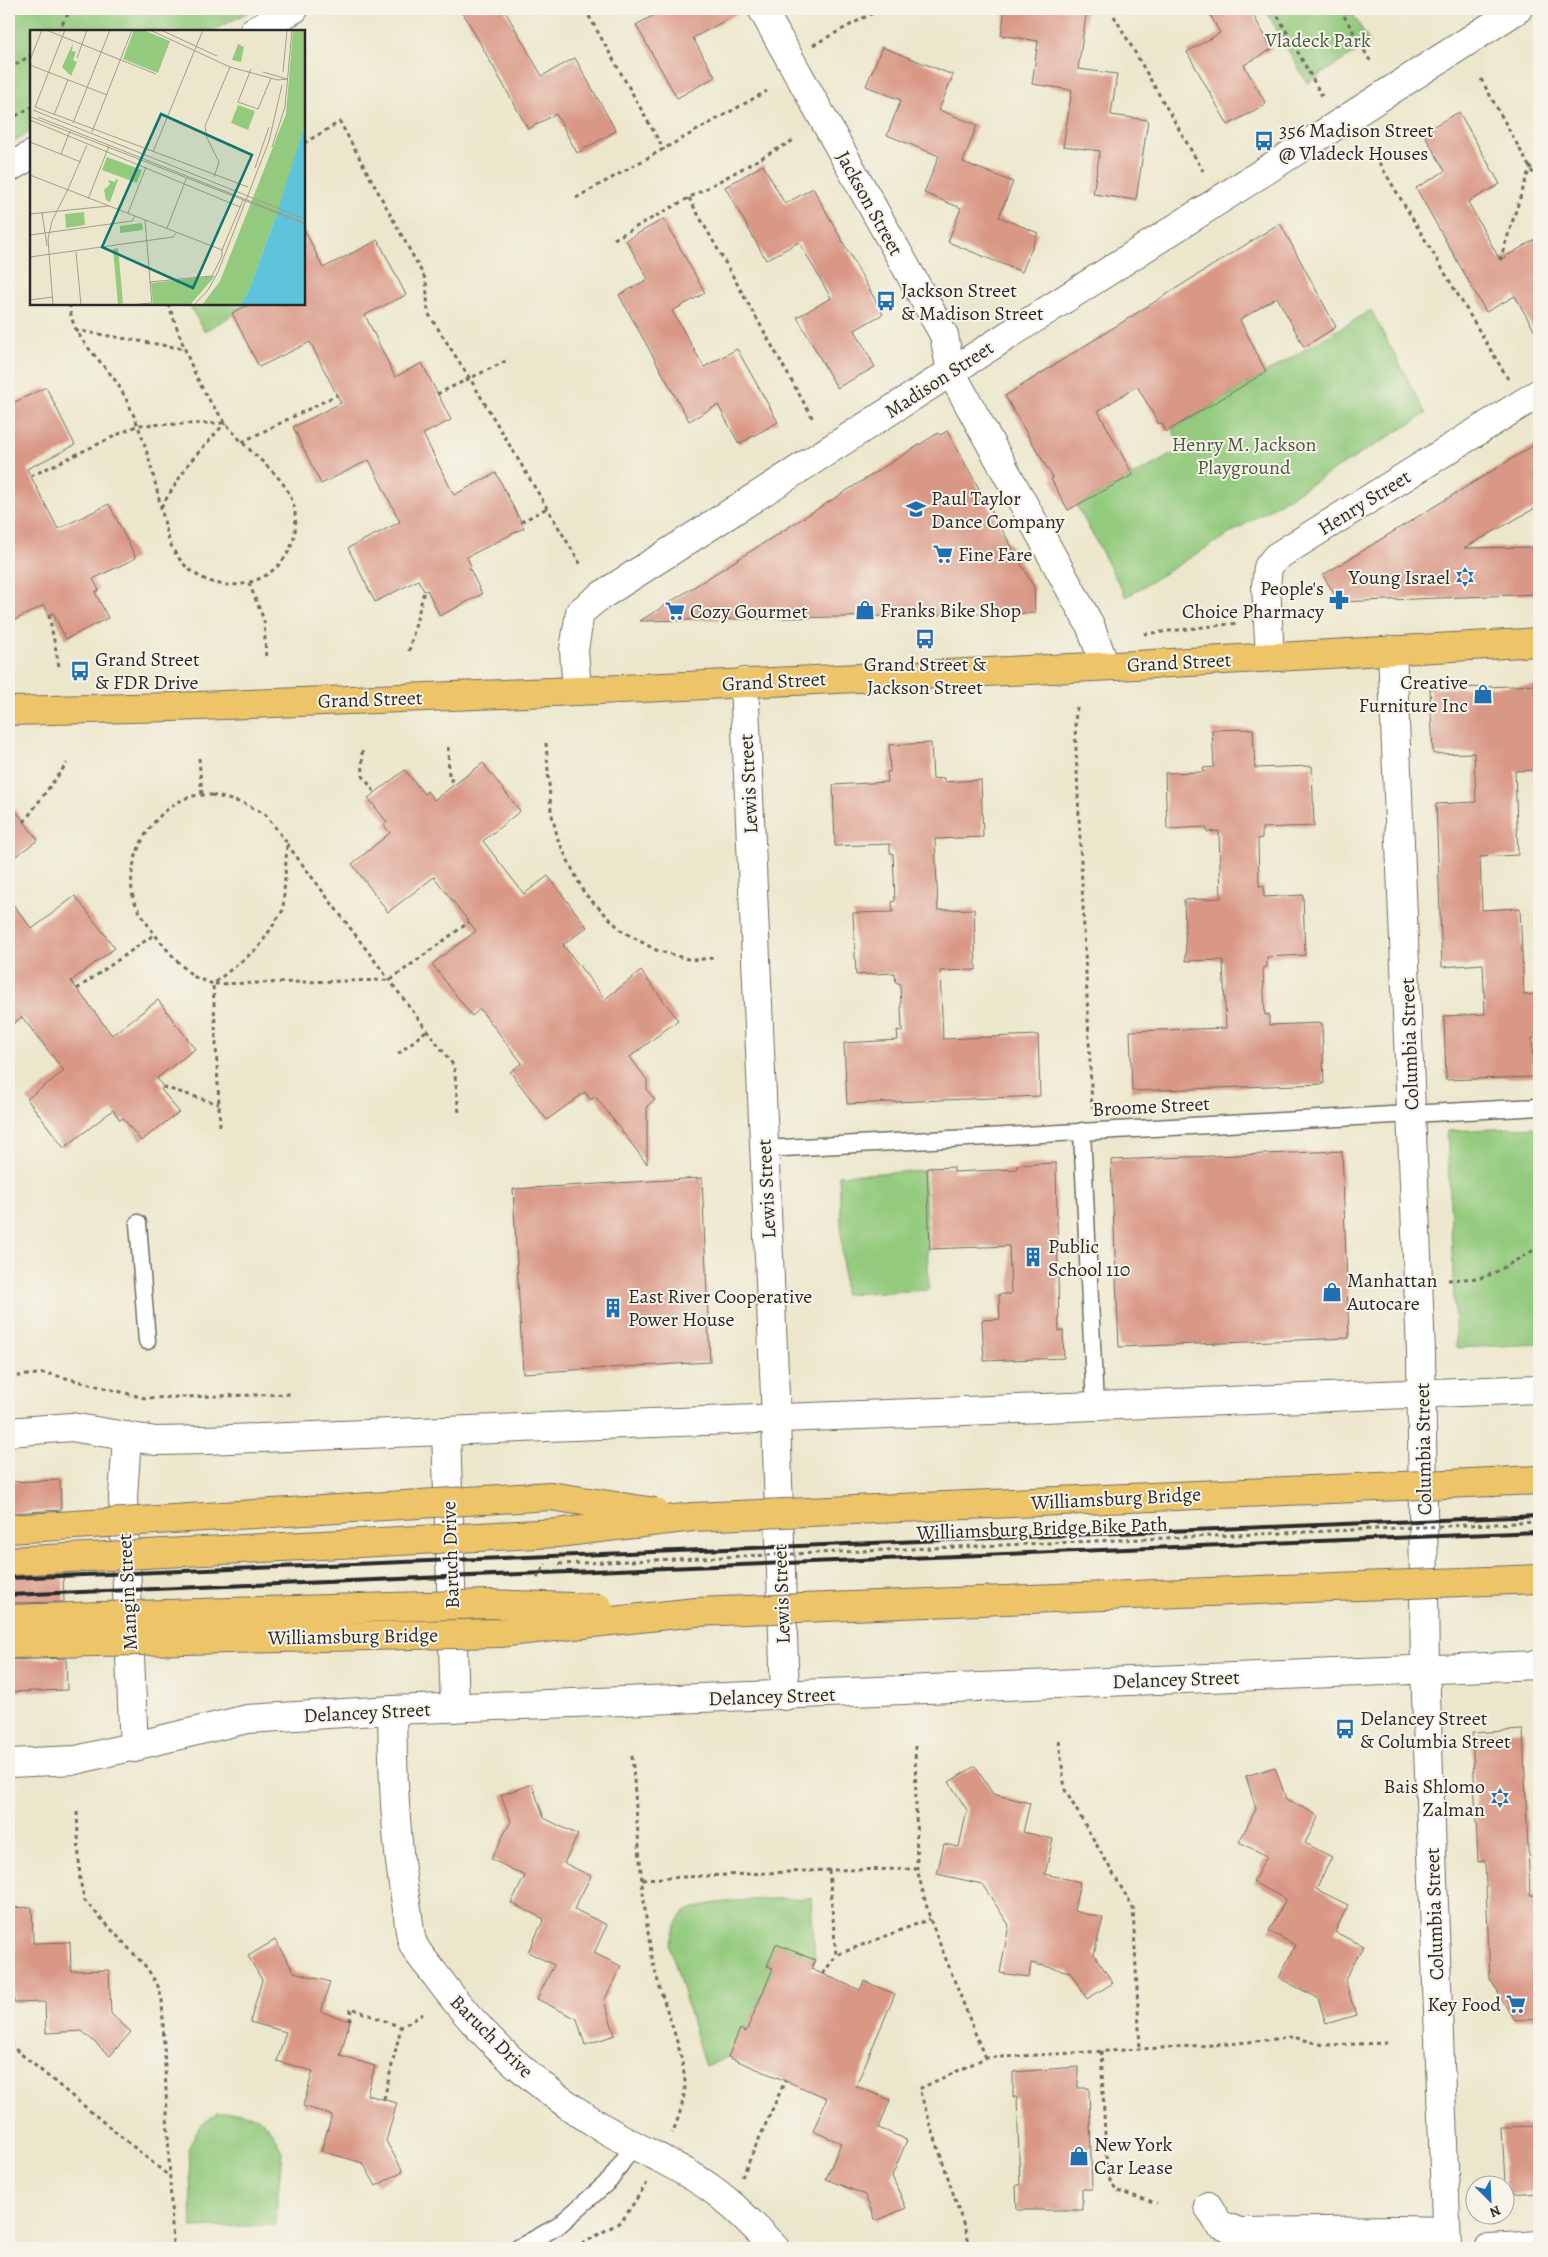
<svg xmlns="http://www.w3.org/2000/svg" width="1548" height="2257" viewBox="0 0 1548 2257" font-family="Alegreya,serif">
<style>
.green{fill:#93ca7d;stroke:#5f7a54}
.building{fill:#d99785}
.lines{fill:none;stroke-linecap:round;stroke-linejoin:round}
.service-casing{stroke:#6f6d63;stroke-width:19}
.pedestrian-casing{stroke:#6f6d63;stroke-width:26}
.minor-casing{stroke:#6f6d63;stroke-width:30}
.primary-casing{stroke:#6f6d63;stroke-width:30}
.path{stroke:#6f6d63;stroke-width:3;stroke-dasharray:4 4;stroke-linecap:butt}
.service{stroke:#fff;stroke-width:16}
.pedestrian{stroke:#fff;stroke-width:24}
.minor{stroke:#fff;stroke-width:28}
.primary{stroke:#eec469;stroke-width:28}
.rail{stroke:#2b2b2b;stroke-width:4}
.motorway-bridge-casing{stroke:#6f6d63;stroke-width:30;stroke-linecap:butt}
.path-bridge{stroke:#6f6d63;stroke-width:3;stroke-dasharray:4 4;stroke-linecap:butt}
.motorway-bridge{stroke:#eec469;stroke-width:28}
.labels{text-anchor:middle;stroke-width:4;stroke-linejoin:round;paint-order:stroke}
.park-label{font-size:20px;fill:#4a5b44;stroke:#f7f3e8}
.poi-label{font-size:20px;fill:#2b2b2b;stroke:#f7f3e8;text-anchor:start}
.street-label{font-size:20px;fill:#2b2b2b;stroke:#f7f3e8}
.inset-river{fill:none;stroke:#5ec4db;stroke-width:2.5}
.inset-road{fill:none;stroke:#9f9c8c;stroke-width:1}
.view{fill:#0f766e;fill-opacity:0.15;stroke:#0f766e;stroke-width:2.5}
.inset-edge{fill:none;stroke:#2b2b2b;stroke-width:2.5}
</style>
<rect width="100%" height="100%" fill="#f7f3e8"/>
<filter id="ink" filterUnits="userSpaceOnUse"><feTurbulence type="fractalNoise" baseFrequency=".02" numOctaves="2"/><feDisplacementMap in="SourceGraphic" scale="10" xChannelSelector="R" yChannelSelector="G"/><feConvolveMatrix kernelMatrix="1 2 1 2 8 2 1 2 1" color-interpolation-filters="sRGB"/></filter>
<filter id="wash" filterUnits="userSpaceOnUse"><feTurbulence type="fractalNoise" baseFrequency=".0096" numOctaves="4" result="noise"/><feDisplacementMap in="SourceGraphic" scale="20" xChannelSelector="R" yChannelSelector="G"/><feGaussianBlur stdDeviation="1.12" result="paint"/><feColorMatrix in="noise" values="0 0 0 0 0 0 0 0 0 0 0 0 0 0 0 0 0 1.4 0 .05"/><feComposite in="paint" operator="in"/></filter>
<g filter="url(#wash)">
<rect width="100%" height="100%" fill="#ece7cc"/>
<path class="green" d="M9,9H254L212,31H31V131L9,144Z
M1265,9H1350L1370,43L1307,83Z
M189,304H253L204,331Z
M1371,310L1426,414L1126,597L1077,506L1182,449L1172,429Z
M1539,1127V1344L1456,1348L1447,1131Z
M924,1171L929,1290L844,1294L839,1175Z
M811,1898L815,1960L776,1944L767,1965L773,1968L746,2032L740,2029L728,2057L705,2067L670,1946C673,1935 675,1923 683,1914C697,1898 787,1899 811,1898Z
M217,2113H241L259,2118L273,2133L282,2152L275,2225L192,2228L189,2147L199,2127Z"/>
<g id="blocks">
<path class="building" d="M461,9H504L542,76L575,58L616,131L577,153L556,114L528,129Z
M665,9H746L693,38L715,77L677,98L636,25Z
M1005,9H1087L1078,69L1117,74L1111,115L1148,120L1136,200L1093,194L1100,151L1063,146L1072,90L1032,84L1038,41L1001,35Z
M1207,9H1250L1272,49L1244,65L1266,104L1228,125L1187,52L1220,33Z
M882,47L953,75L939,110L977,125L963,162L1013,182L999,217L1038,233L1022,272L948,242L961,208L924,193L939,156L887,135L901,100L866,86Z
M1459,112L1500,184L1468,202L1500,260L1539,237V339L1515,296L1486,312L1416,188L1445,171L1423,132Z
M763,165L785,204L813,188L883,314L855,330L875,367L837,388L797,317L831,298L799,242L766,260L725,187Z
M664,219L705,293L672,311L704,367L737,349L778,422L739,444L718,405L689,421L619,295L648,279L626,240Z
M1280,223L1336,327L1304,347L1277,297L1240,320L1266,372L1166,432L1162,423L1159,424L1137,386L1098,411L1133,475L1068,510L1051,479L1053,478L1005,396Z
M304,228L323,268L378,240L406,295L365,315L395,377L422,363L451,420L423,434L454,495L496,473L524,528L467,557L471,566L469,567L482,594L440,616L427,590L424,591L418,580L375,602L348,548L400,522L369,460L321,484L293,427L341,403L310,342L259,367L232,313L250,304H304Z
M46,387L75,445L27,469L58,529L109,504L136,558L93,579L99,590L95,592L108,618L66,639L53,613L49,615L44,605L9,623V405Z
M947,431L1034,587L1035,613L640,621L938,433L940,435Z
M1539,442V506L1464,548L1539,547V594L1339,602L1323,575Z
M1539,685V728L1535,729L1537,770L1515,771L1518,855L1480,857L1482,910L1520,908L1524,995L1539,994V1038H1532L1533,1077L1446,1080L1444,1016L1485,1014L1483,964L1442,967L1436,804L1476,802L1474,753L1433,754L1430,689Z
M1253,729L1255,768L1312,766L1314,826L1262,828V838L1258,839L1259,886H1264V897L1303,895L1305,955L1267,957V967L1263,968L1265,1015L1269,1014V1025L1322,1023L1324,1084L1132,1091L1130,1031L1226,1028L1223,960L1186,961L1184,900L1221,898L1219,831L1207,832L1206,827L1167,829L1165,773L1203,772V768L1214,767L1212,730Z
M931,743L933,779L944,778V782L981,780L983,837L935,839L938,910L974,909L976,970L940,971L943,1039L1038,1035L1040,1096L847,1104L844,1043L898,1040L897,1030L902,1031L900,983H896L895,973L856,975L853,913L893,912L892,902L895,901L893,853H890V844L835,846L833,785L888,782L887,772H890L889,745Z
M483,763L520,811L483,841L524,894L548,876L587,927L563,945L605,999L641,971L678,1020L630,1057L647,1080V1090L655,1100L647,1106V1164L595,1096L591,1100L585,1092L547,1120L510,1072L522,1063L480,1009L472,1016L432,964L476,931L434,877L388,912L352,864L390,833L384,825L387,822L368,798L405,770L424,794L427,791L434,800Z
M9,802L38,840L9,861Z
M75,896L115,948L71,981L112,1035L158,1000L195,1049L157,1078L163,1087L161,1089L179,1112L141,1141L123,1118L120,1120L113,1110L64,1148L27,1099L64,1071L22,1017L9,1027V899L32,929Z
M1342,1151L1349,1338L1119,1347L1111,1160Z
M1056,1163L1059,1331H1063L1064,1358L984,1361L982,1320L1000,1319L999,1294H1011L1009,1246L930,1249L927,1168L954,1167V1172L1017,1169V1165Z
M702,1178L710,1362L523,1373L513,1189Z
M60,1480L61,1510L9,1513V1482Z
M63,1574L64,1602L9,1603V1576Z
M66,1658L67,1690L9,1692V1660Z
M1523,1730L1530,1895H1539V2018L1514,2020L1490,1979L1485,1861L1478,1862L1472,1733Z
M975,1766L993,1794L1030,1803L1023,1832L1053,1839L1045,1874L1080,1882L1074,1911L1103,1918L1094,1954L1113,1983L1087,1999L1070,1972L1031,1963L1029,1977L1000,1973L1009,1925L982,1884L937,1874L944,1844L959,1847L967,1810L949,1782Z
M1275,1767L1286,1799L1319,1816L1305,1843L1332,1857L1316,1889L1348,1905L1335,1932L1363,1946L1345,1980L1356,2015L1326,2024L1318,1998L1279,1978L1295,1945L1269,1931L1286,1899L1253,1882L1267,1856L1239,1842L1256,1809L1246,1776Z
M532,1784L544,1818L578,1835L564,1863L591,1876L574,1909L607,1925L594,1953L621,1966L604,2001L615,2035L585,2045L577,2019L537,1999L554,1965L528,1952L544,1919L511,1903L525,1876L491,1859L511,1821L501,1795Z
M32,1907L33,1943L70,1942L71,1971L109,1970L111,2014L131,2032L110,2056L82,2031L46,2033L45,2002L14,2003L13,1967H9V1908Z
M275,1940L294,1972L330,1982L321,2012L350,2021L340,2056L375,2066L367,2095L397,2103L386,2141L403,2171L376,2186L363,2163L321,2151L332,2115L303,2106L313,2071L277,2061L286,2032L250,2022L262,1980L248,1956Z
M776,1944L815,1960L811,1969L860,1990L864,1981L895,1994L856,2086L890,2100L879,2128L907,2140L892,2176L906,2208L876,2221L865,2195L826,2179L841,2143L813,2131L827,2098L728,2057L740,2029L746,2032L773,1968L767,1966Z
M1078,2067V2088H1089L1092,2189H1082V2210H1017L1016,2185H1020L1017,2097H1013V2072Z
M1539,2126V2192L1508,2194L1507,2186L1505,2184L1502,2127Z"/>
</g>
</g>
<g filter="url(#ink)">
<use href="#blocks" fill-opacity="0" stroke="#6f6d63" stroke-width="1"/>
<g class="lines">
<defs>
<path id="service" d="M1082,1131L1095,1407
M764,1149L1539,1107
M138,1223L147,1341
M518,2248L558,2226L610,2180L633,2146"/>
<path id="pedestrian" d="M1488,2246L1539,2243"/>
<path id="minor" d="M762,9L944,335L951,372L1090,625L1105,666
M254,31L294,9
M9,168L31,155
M1392,650L1421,1353L1425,1669L1447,2248
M1270,657L1266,586L1268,567L1276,557L1539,393
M744,682L776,1419L785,1696
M577,691L574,650L580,612L599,597L1518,9
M446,1431L455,1708
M9,1432L71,1427L156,1441L206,1440L1539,1389
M127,1436L123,1497L134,1748
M392,1710C393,1777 395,1843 407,1909C409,1920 409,1936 414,1946C420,1957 430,1967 437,1977C480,2036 537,2088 600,2126C635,2148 675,2163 709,2187C733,2204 754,2226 775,2248
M9,1763L76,1760L247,1719L392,1710L1539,1665
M1208,2206L1219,2224L1239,2232L1397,2230L1446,2231"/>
<path id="primary" d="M9,711L173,707L577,691L1136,665L1539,642"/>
</defs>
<use href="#service" class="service-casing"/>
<use href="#pedestrian" class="pedestrian-casing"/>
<use href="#minor" class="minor-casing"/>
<use href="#primary" class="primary-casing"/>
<path class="path" d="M585,9L664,150
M1110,9L1203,171
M1274,9L1322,96
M1340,9L1372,64
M58,31L71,9
M813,45L880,9
M9,69L31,55
M1481,79L1539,184
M9,120L31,107
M304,143L340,122L426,280L428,313L472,382L581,565
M1371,149L1508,379
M576,198L767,91
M689,198L813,419
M614,239L794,140
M1500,260L1530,167L1539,170
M70,304C69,338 104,360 120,388C147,434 156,489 169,541C203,619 310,584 294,507C288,480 263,464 245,445C233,433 222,419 212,404C192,375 181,337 168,304
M75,330L185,349
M437,394L506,361
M242,442L337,395
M31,476L138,425L224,423
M161,507L189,463L225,423
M521,522L547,508
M249,583L264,620L266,657
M49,615L59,666
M1144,634L1239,623
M409,651L424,591
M1077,707L1075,721L1076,750L1092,1108
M546,743L551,811L558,840L584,893L622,931L656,950L691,960L714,958
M448,747L449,777L455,784
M362,751L363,776L375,793
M199,758L202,796
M212,795L243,803L265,814L287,843L283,910L259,947L213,984C206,981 197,979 192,975C174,960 135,915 132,892C128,853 152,811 189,797C196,795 205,795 212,795Z
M24,822L67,763
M287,844L454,1066L459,1113
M77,989L155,934
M398,1054L427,1030
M163,1087L219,1104
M220,1126L213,984L390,980L469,922
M1448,1280L1480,1278L1494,1273L1539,1247
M9,1377L46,1373L145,1398L292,1394
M1059,1741L1065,1790L1133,1908L1140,2049
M915,1746L917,1869
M632,1756C638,1823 640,1891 652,1957C660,1999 681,2039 685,2082C686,2094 678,2122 672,2133
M77,1812L80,1881L85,1901L147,1968L158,1986L162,2000L173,2248
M829,1870L836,1955L930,1919
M642,1879L829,1870L917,1869L930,1919L985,2058
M823,1974L836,1955
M350,2021L351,2008L401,2027
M9,2044L170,2177
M1101,2051L1107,2175L1117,2191L1157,2203
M384,2099L401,2027L423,2014
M742,2177L785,2081
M575,2248L622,2221L647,2183
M971,2248L919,2089L985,2058L1229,2044L1293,2037L1324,2045L1388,2043"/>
<use href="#service" class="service"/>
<use href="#pedestrian" class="pedestrian"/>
<use href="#minor" class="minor"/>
<use href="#primary" class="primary"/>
<path class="rail" d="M9,1578L1539,1516
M9,1595L1539,1532"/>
<defs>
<path id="motorway-bridge" d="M9,1529L550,1496L655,1512
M9,1561L557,1533L693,1517L1539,1480
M9,1619L489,1604L599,1608
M9,1644L500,1633L696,1612L1539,1579"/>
</defs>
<use href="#motorway-bridge" class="motorway-bridge-casing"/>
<path class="path-bridge" d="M559,1564L1539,1522
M537,1578L546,1564"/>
<use href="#motorway-bridge" class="motorway-bridge"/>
</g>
</g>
<defs>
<symbol id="bus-bare" viewBox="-9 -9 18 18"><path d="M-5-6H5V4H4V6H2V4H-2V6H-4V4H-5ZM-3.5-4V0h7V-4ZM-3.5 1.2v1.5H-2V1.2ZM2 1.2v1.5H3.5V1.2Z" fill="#1f6fb2" stroke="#f7f3e8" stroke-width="2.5" paint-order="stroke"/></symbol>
<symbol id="school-bare" viewBox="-9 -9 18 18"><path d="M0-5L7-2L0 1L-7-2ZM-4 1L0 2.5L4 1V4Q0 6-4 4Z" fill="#1f6fb2" stroke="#f7f3e8" stroke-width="2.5" paint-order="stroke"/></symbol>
<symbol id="supermarket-bare" viewBox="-9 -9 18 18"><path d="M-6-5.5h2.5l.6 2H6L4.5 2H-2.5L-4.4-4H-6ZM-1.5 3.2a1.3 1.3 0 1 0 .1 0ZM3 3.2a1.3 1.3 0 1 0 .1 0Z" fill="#1f6fb2" stroke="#f7f3e8" stroke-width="2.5" paint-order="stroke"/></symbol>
<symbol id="synagogue-bare" viewBox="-9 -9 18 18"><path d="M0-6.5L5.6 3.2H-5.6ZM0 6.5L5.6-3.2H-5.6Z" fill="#1f6fb2" stroke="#f7f3e8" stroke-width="2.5" paint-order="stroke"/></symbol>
<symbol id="pharmacy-bare" viewBox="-9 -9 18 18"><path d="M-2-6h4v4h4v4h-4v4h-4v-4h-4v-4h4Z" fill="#1f6fb2" stroke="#f7f3e8" stroke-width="2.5" paint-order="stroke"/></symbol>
<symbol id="shop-bare" viewBox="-9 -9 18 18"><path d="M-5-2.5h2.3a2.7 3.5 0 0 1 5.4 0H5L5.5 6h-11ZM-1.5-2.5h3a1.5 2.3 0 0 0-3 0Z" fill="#1f6fb2" stroke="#f7f3e8" stroke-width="2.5" paint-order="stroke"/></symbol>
<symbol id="building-bare" viewBox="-9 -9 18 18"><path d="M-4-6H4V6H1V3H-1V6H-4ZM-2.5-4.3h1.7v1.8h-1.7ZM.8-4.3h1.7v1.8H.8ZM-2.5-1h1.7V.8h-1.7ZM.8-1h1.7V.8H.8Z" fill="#1f6fb2" stroke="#f7f3e8" stroke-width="2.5" paint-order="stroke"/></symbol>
</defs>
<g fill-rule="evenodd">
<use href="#bus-bare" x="1250" y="127" width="28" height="28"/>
<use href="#bus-bare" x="872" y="287" width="28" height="28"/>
<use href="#school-bare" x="902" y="495" width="28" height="28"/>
<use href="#supermarket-bare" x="929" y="540" width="28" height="28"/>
<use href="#synagogue-bare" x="1451" y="563" width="28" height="28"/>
<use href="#pharmacy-bare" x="1325" y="586" width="28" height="28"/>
<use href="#shop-bare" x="851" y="596" width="28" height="28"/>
<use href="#supermarket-bare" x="661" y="597" width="28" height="28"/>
<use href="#bus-bare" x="911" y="625" width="28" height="28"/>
<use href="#bus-bare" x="66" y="657" width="28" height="28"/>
<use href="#shop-bare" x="1469" y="680" width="28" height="28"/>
<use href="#building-bare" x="1019" y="1243" width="28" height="28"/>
<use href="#shop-bare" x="1318" y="1278" width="28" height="28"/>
<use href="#building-bare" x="599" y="1294" width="28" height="28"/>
<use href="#bus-bare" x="1331" y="1715" width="28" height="28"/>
<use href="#synagogue-bare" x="1486" y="1784" width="28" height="28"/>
<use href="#supermarket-bare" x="1502" y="1990" width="28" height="28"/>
<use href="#shop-bare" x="1065" y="2142" width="28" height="28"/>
</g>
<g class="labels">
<g class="park-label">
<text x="1318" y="47">Vladeck Park</text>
<text x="1244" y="451">Henry M. Jackson<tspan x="1244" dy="23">Playground</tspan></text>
</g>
<g class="poi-label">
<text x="1279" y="137">356 Madison Street<tspan x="1279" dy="23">@ Vladeck Houses</tspan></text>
<text x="901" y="297">Jackson Street<tspan x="901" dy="23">&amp; Madison Street</tspan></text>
<text x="931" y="505">Paul Taylor<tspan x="931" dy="23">Dance Company</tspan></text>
<text x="958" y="561">Fine Fare</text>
<text x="1450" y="584" text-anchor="end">Young Israel</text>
<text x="1324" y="595" text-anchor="end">People's<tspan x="1324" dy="23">Choice Pharmacy</tspan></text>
<text x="880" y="617">Franks Bike Shop</text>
<text x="690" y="618">Cozy Gourmet</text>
<text x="95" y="666">Grand Street<tspan x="95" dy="23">&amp; FDR Drive</tspan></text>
<text x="925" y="671" text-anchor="middle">Grand Street &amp;<tspan x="925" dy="23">Jackson Street</tspan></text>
<text x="1468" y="689" text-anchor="end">Creative<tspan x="1468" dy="23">Furniture Inc</tspan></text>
<text x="1048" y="1253">Public<tspan x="1048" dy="23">School 110</tspan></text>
<text x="1347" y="1287">Manhattan<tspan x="1347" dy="23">Autocare</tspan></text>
<text x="628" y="1303">East River Cooperative<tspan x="628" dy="23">Power House</tspan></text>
<text x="1360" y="1725">Delancey Street<tspan x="1360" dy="23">&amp; Columbia Street</tspan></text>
<text x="1485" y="1793" text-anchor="end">Bais Shlomo<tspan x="1485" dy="23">Zalman</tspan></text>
<text x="1501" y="2011" text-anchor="end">Key Food</text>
<text x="1094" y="2151">New York<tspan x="1094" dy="23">Car Lease</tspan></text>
</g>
<g class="street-label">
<text transform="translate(870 203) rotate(61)" y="7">Jackson Street</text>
<text transform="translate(939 379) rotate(-33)" y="7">Madison Street</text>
<text transform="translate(1364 502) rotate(-32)" y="7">Henry Street</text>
<text transform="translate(1179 662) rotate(-3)" y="7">Grand Street</text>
<text transform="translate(774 681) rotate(-3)" y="7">Grand Street</text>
<text transform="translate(370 699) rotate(-2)" y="7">Grand Street</text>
<text transform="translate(748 784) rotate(-93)" y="7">Lewis Street</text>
<text transform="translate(1409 1044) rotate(-92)" y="7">Columbia Street</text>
<text transform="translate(1151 1106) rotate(-3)" y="7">Broome Street</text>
<text transform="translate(766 1189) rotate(-93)" y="7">Lewis Street</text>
<text transform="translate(1423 1449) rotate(-91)" y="7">Columbia Street</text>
<text transform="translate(1116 1498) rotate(-3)" y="7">Williamsburg Bridge</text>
<text transform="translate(1042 1528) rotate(-2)" y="7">Williamsburg Bridge Bike Path</text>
<text transform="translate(450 1555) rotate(-92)" y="7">Baruch Drive</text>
<text transform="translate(127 1592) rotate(-93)" y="7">Mangin Street</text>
<text transform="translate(781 1594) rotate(-92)" y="7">Lewis Street</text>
<text transform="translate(353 1636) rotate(-1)" y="7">Williamsburg Bridge</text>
<text transform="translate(1176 1679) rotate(-2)" y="7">Delancey Street</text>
<text transform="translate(772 1696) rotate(-2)" y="7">Delancey Street</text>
<text transform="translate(367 1712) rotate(-3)" y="7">Delancey Street</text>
<text transform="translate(1434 1914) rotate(-92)" y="7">Columbia Street</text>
<text transform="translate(492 2036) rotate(45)" y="7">Baruch Drive</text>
</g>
</g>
<g transform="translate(30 30)">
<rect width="275" height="275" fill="#ece7cc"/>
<path d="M104,0H113L140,11L128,43L93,29ZM263,0H275V94L259,150L221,255L211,275H172L190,251L256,84ZM43,13L42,21L46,22L43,30L47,32L41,46L32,37ZM208,14L214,17L211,32L202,30ZM208,75L225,81L218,100L201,93ZM77,127L112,140L107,153L72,140ZM86,149L88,150L80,172L76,170L74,160L80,154L78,150L85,152ZM54,182L55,195L36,198L35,184ZM112,193L113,200L90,203V196ZM88,218L93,273L88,274L83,219ZM185,246L160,275H123L121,253Z" fill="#93ca7d"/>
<path d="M275,94V275H211L221,255L246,186Z" fill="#5ec4db"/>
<path class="inset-river" d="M235,275L269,195M245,275L275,207M256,275L275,230M265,275L275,251"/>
<path class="inset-road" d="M16,0L126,44M35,0L5,77L218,157M120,0L200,37L248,50L257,49M131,0L187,26M47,28L57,0M0,30L12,0M0,35L77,65M221,39L208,72L228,79L241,48M233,42L257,49M253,42L257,0M3,80L275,189M24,85L38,50M1,87L275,194M8,87L275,193M0,90L210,177M43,93L80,0M62,102L102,0M0,112L51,132M242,117L255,77L262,0M123,122L173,0M31,124L40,101M225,138L239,97M0,145L192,220V226M184,147L189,132L177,108L175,96L200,37M38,159L57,115M58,169L79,116M12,183L17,216M98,183L116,137M0,184L79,176M115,190L122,275M137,198L157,147M0,205L102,191L105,186M192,220L213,170M46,222L51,275M0,227L143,207L147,202M119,252L182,246L192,226M0,270L23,267M23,275L18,209L22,191L38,159M101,275L121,273M164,275L178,260L188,242L239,111L252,55"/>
<path class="view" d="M131,84L222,125L163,258L72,217Z"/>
<rect width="275" height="275" class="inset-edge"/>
</g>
<rect width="1548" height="2257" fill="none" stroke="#f7f3e8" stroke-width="30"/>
<g transform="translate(1490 2200) rotate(156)"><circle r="24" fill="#f7f3e8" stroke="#a5a39c"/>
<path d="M0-4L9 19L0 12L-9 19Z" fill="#1f6fb2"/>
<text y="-8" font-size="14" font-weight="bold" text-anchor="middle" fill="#2b2b2b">N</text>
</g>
</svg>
